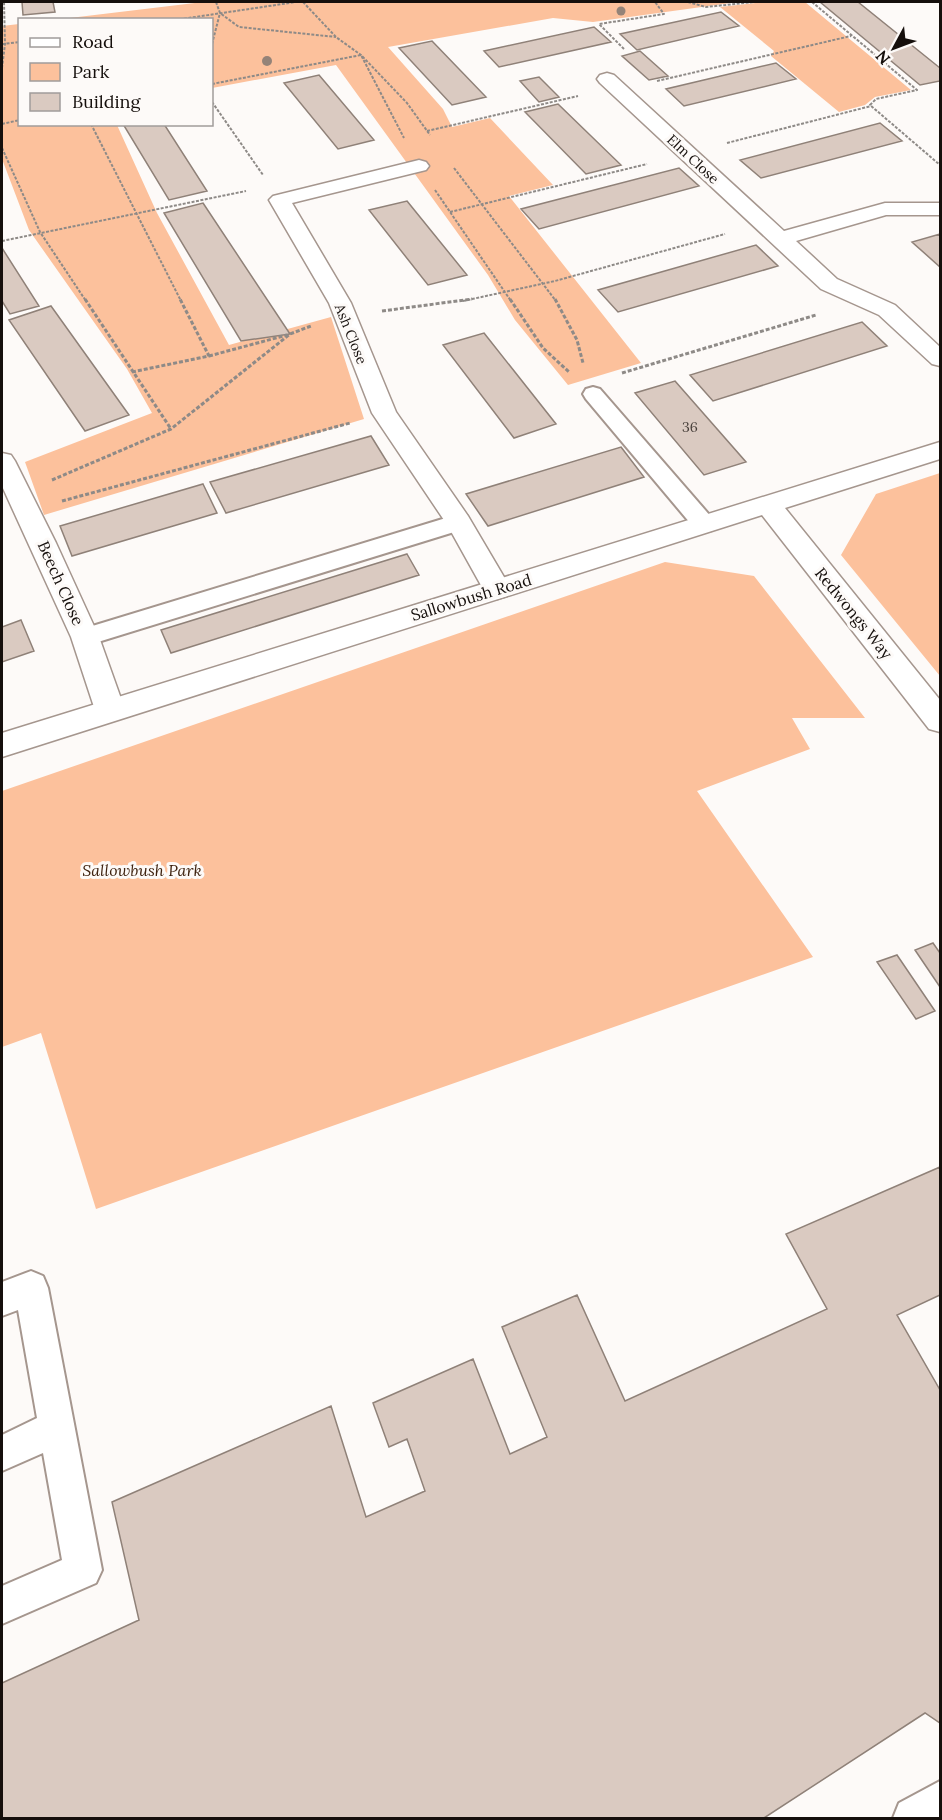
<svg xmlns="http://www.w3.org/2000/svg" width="942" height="1820" viewBox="0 0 942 1820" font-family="Lora,serif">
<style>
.green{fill:#fcc19c}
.building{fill:#dacac1;stroke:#8f8178;stroke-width:1.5}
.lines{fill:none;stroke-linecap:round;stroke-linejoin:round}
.lane-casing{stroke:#a5968e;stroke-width:4}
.street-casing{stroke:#a5968e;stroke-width:3}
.secondary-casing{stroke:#a5968e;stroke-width:3}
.path-far1{stroke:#8e8a87;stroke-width:2;stroke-dasharray:3 1.5;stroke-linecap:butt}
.path{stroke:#8e8a87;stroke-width:3;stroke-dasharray:4 2;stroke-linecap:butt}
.lane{fill:#fff;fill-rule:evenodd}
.street{fill:#fff;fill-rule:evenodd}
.secondary{fill:#fff;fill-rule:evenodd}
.tree{fill:#948378}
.labels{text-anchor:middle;stroke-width:6;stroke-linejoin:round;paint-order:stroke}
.far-street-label{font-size:14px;fill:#150f0c;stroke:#fdfaf8}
.number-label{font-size:14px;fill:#463e39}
.street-label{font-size:16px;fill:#150f0c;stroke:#fdfaf8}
.park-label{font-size:16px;font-style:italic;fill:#3e220f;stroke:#fdfaf8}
</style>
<rect width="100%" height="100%" fill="#fdfaf8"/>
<path class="green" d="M203,2H738L593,22L553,18L388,47L443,109L452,127L490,118L553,185L509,196L641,363L568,385L515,320L488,275L336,65L212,88V20H53Z
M765,2H805L911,90L875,97L865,105L839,112L771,56L774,51L720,7Z
M19,24L20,124L117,125L157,213L229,345L331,317L364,419L44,515L25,462L152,413L127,369L29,230L2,159V26Z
M940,473V676L841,555L876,494Z
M665,562L754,576L865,718H792L810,749L697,791L813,957L96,1209L41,1033L2,1047V791Z"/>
<path class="building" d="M22,2H53L55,12L23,15Z
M820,2H858L940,68V81L920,85Z
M721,12L739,26L637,50L620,34Z
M594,27L611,42L499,67L484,51Z
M432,41L486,97L452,105L399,48Z
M640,51L668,76L649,80L622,56Z
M776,63L796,79L684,106L666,89Z
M319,75L374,140L338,149L284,83Z
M539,77L559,97L539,102L520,81Z
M558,104L621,165L586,174L525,112Z
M880,123L902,141L761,178L740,160Z
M123,124H164L207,191L169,200Z
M679,168L699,186L539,229L521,209Z
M407,201L467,275L428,285L369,210Z
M203,203L290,334L241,341L164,213Z
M940,234V267L912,242Z
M756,245L778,266L618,312L598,290Z
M2,248L39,306L10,314L2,301Z
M51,306L129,415L85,431L9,320Z
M862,322L887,346L713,401L690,375Z
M484,333L556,424L514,438L443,345Z
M675,381L746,462L704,475L635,393Z
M371,436L389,465L226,513L210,482Z
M621,447L644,477L488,526L466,494Z
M203,484L217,513L72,556L60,526Z
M407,554L419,575L171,653L161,630Z
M21,620L34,651L2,662V627Z
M933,943L940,953V987L915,950Z
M897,955L935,1011L916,1019L877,962Z
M940,1167V1295L897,1315L940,1390V1723L925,1713L764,1818H2V1683L139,1620L112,1502L331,1406L366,1517L425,1491L407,1439L389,1447L373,1403L473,1359L510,1454L547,1437L502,1327L577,1295L625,1401L827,1309L786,1234Z"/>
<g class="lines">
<defs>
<path id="lane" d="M593,387L600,389L712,518L715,524L712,530L704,532L696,530L586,399L583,394L586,389Z
M459,514L467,516L470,522L467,528L85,646L76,643L73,637L76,631Z
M31,1271L43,1276L48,1288L102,1570L96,1583L2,1624V1586L62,1560L43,1453L2,1471V1435L37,1418L18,1310L2,1316V1282Z
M940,1781V1818H893L899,1803Z"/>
<path id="street" d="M607,73L614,75L784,231L885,203H940V215H886L796,241L837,279L895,305L940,347V366L932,364L879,315L821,289L600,83L597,79L600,75Z
M419,160L426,162L429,166L426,170L292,203L351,303L396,412L468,516L511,589L507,596L497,599L487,596L448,526L372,413L329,303L269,200L273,196Z
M2,453L11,455L15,461L56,543L99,637L125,710L120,718L110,721L100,718L95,710L71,637L2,486Z"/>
<path id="secondary" d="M940,442V459L785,508L940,700V732L929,729L762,515L2,757V733Z"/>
</defs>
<use href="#lane" class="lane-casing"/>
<use href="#street" class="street-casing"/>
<use href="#secondary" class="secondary-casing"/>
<path class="path-far1" d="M216,2L220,13L239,27L336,37
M303,2L336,37L361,55L407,103L430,135
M688,2L706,7L754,2
M812,2L917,90L876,99L870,105L940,165
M175,20L296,2
M2,44L20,42
M212,44L220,13
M624,49L599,24L664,14L655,2
M2,68L5,44L4,2
M657,81L851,36
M212,84L361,55L404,138
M212,102L263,175
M2,124L20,120
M91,124L181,301
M427,131L578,96
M727,143L871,106
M2,148L40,232L86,301
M454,168L556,301
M435,190L511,301
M450,212L647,164
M2,241L246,191
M463,301L555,281L725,234"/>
<path class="path" d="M85,299L171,429
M510,299L543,348L569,372
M555,299L577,340L583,363
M382,311L472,299
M209,356L287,335
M132,372L209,356L180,299
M622,373L816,315
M52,480L171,429L290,334L311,326
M62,501L350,423"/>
<use href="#lane" class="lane"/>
<use href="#street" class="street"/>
<use href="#secondary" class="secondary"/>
</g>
<g class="tree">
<circle cx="621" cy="11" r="4.5"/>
<circle cx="267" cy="61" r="5"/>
</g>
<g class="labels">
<g class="far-street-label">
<text transform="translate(693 159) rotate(43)" y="5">Elm Close</text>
<text transform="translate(351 334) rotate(68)" y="5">Ash Close</text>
</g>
<g class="number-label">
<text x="690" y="432">36</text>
</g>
<g class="street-label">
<text transform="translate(61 583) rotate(66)" y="6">Beech Close</text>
<text transform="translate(471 597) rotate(-17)" y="6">Sallowbush Road</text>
<text transform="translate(854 613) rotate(51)" y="6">Redwongs Way</text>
</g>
<g class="park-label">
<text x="142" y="876">Sallowbush Park</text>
</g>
</g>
<rect width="942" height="1820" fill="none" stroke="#150f0c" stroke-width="6"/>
<rect x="18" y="18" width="195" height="108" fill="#fdfaf8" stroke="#a09c9a" stroke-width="1.5"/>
<rect x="30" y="38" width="30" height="9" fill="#ffffff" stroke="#a09c9a" stroke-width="1.5"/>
<text x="72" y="48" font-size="18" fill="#150f0c">Road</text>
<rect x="30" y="63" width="30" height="18" fill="#fcc19c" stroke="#a09c9a" stroke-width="1.5"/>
<text x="72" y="78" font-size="18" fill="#150f0c">Park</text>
<rect x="30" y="93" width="30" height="18" fill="#dacac1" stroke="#a09c9a" stroke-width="1.5"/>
<text x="72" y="108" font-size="18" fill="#150f0c">Building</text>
<g transform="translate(894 48) rotate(229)" stroke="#fdfaf8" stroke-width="4.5" paint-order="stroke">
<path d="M0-4.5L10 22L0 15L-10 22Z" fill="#150f0c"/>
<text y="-9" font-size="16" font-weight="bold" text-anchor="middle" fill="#150f0c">N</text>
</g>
</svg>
